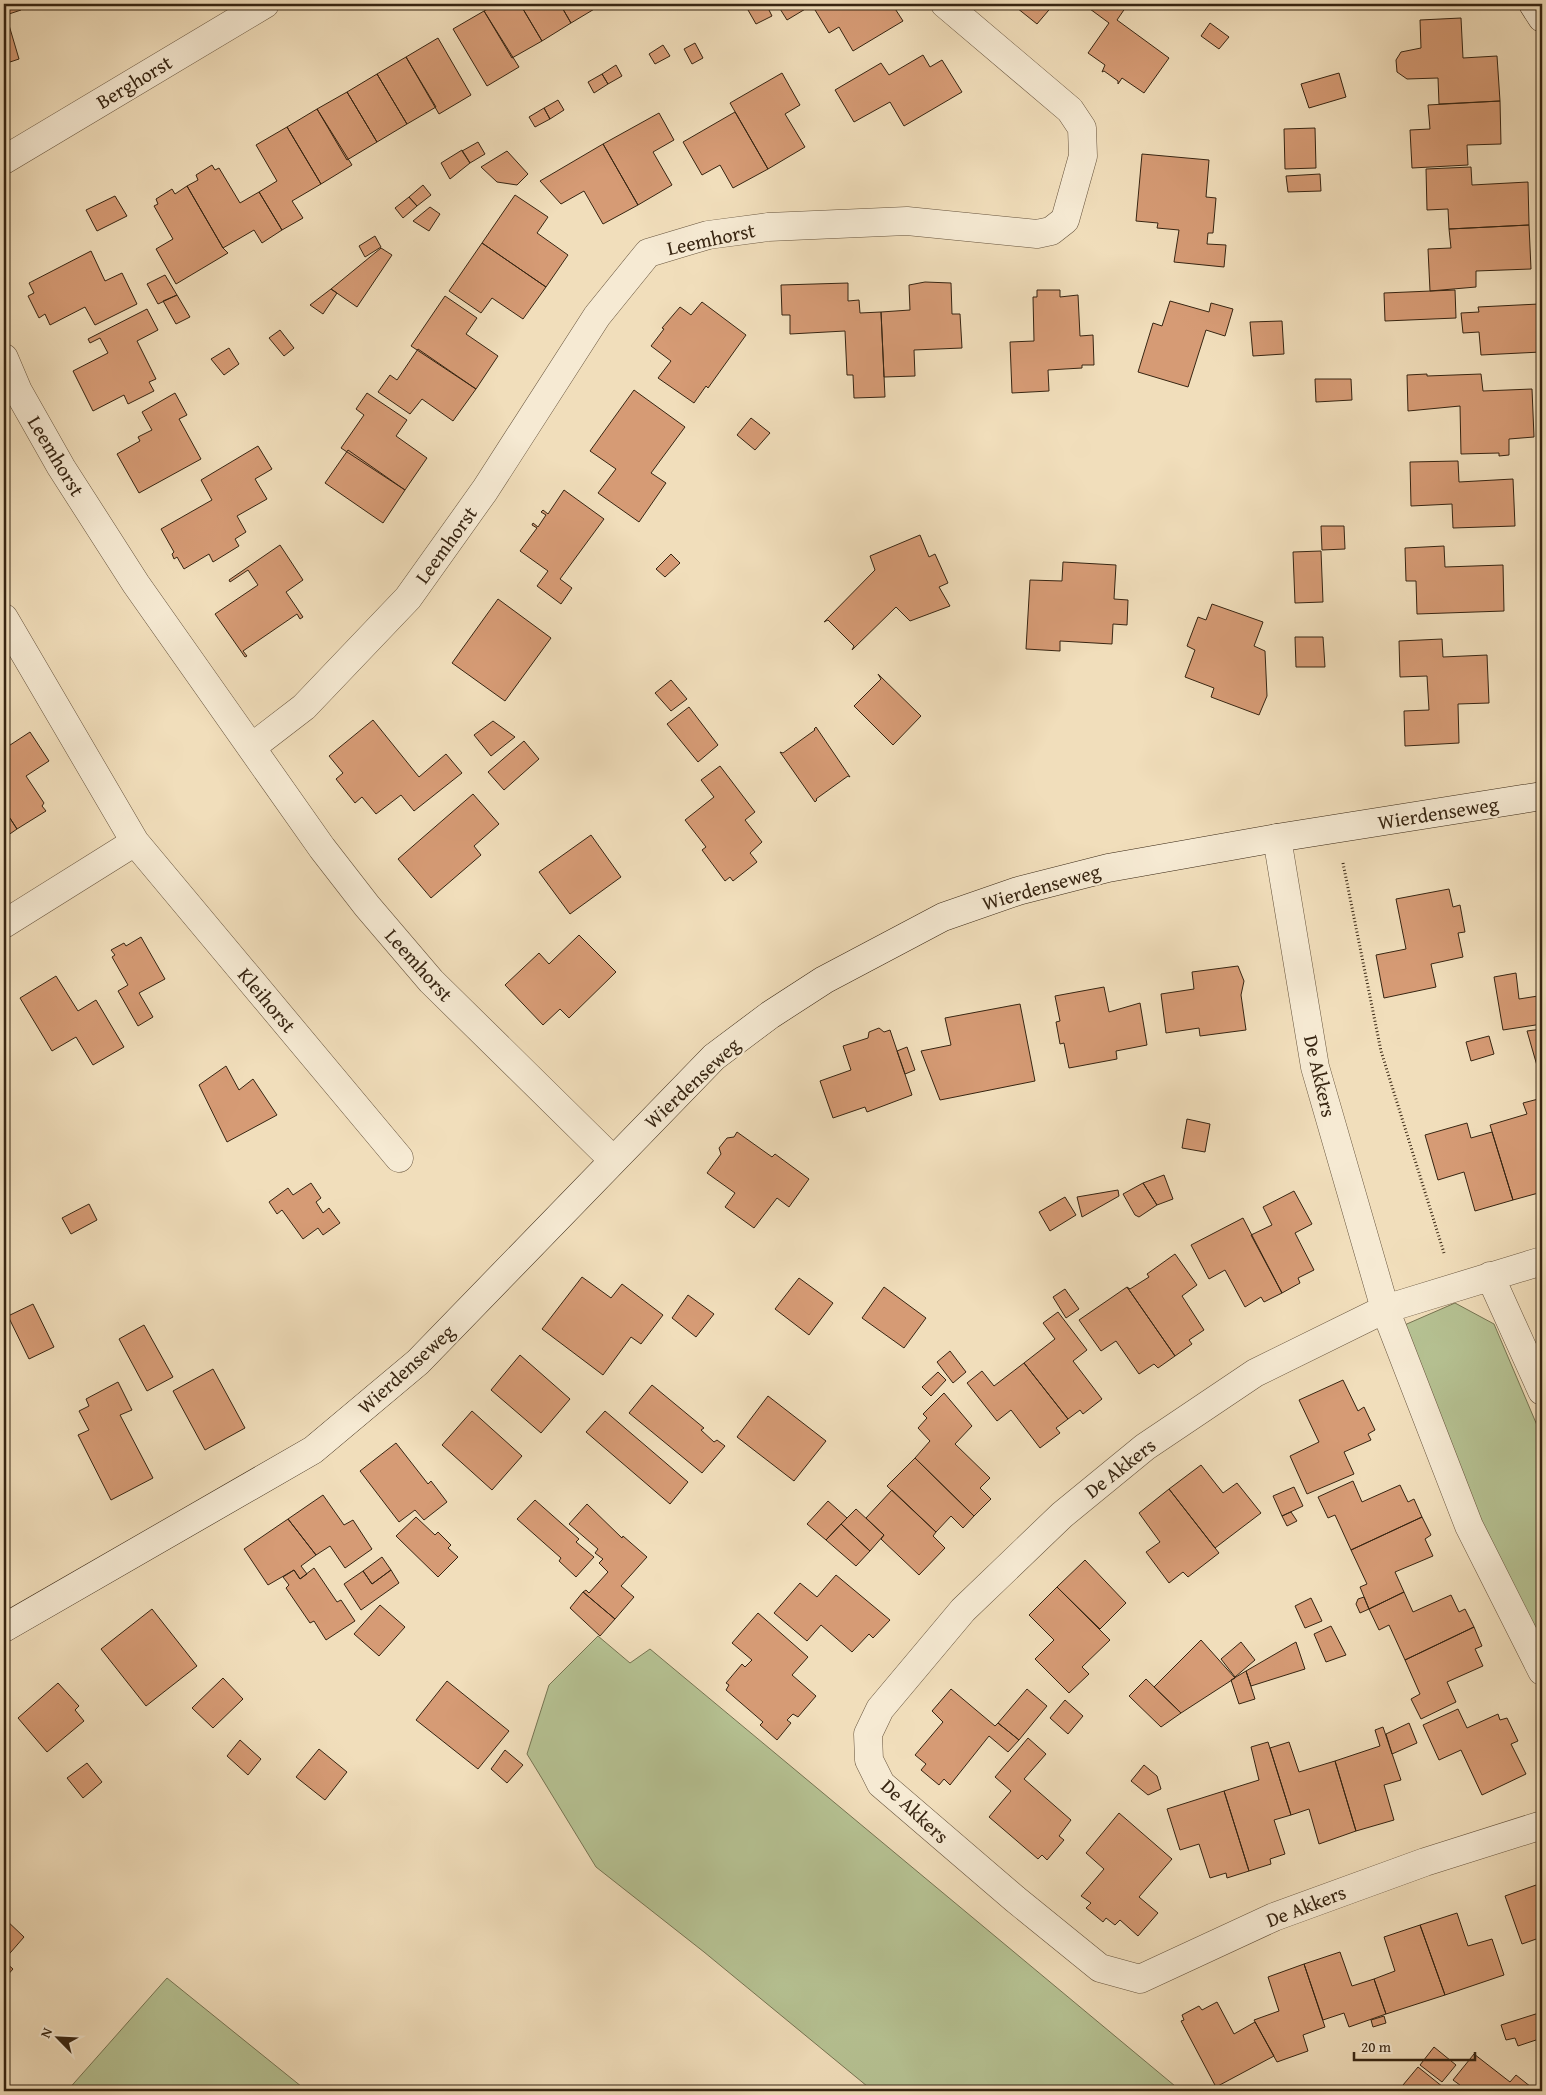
<svg xmlns="http://www.w3.org/2000/svg" width="1546" height="2095" viewBox="0 0 1546 2095" font-family="'Gentium Book Plus',serif">
<style>
.green{fill:#b6c293;stroke:#767452}
.building{fill:#d69b75;stroke:#372512}
.lines{fill:none;stroke-linecap:round;stroke-linejoin:round}
.street-casing{stroke:#66533c;stroke-width:29}
.secondary-casing{stroke:#372512;stroke-width:29}
.path{stroke:#372512;stroke-width:3;stroke-dasharray:1 2.5;stroke-linecap:butt}
.street{stroke:#f6ead3;stroke-width:28}
.secondary{stroke:#f6ead3;stroke-width:28}
.labels{text-anchor:middle;stroke-width:4.5;stroke-linejoin:round;paint-order:stroke}
.street-label{font-size:20px;fill:#372512;stroke:#f6ead3}
</style>
<rect width="100%" height="100%" fill="#f1debb"/>
<filter id="stains"><feTurbulence type="fractalNoise" baseFrequency=".004" numOctaves="4"/><feColorMatrix values="0 0 0 0 .2 0 0 0 0 .09 0 0 0 0 .02 0 0 0 .5 -.17"/></filter>
<radialGradient id="worn" r=".72"><stop offset=".6" stop-color="#630" stop-opacity="0"/><stop offset="1" stop-color="#630" stop-opacity=".3"/></radialGradient>
<path class="green" d="M1455,1303L1494,1324L1542,1437V1656L1393,1330Z
M598,1636L630,1663L650,1649L1181,2091H873L704,1952L596,1867L527,1754L549,1685Z
M167,1978L307,2091H67Z"/>
<path class="building" d="M4,4H19L21,10L6,15L19,59L4,64Z
M497,4H520L542,41L512,58L484,11Z
M520,4H560L571,23L542,41Z
M560,4H600L601,5L571,23Z
M758,4H766L772,16L756,24L748,10Z
M777,4H892L903,21L853,51L839,27L829,33L812,5L787,20Z
M1012,4H1054L1037,24Z
M1094,4H1128L1117,20L1169,58L1144,93L1122,78L1118,84V81L1104,71L1102,72L1105,65L1088,53L1109,23L1090,9Z
M484,11L519,67L487,86L453,29Z
M1461,18L1463,58L1497,56L1500,101L1439,104L1438,78L1407,79L1397,72L1396,60L1401,52L1421,48L1420,20Z
M1210,23L1229,37L1219,49L1201,36Z
M438,38L471,95L439,114L406,57Z
M695,43L703,58L692,64L684,49Z
M663,45L670,56L655,64L649,54Z
M923,55L930,67L942,60L962,92L904,126L890,102L854,122L835,90L881,63L889,75Z
M406,57L436,107L407,124L377,74Z
M616,65L622,76L608,84L602,74Z
M782,73L800,105L785,114L805,147L768,169L730,103Z
M1339,73L1346,97L1309,108L1301,84Z
M377,74L407,124L377,142L347,92Z
M602,74L608,84L594,93L588,82Z
M347,92L377,142L347,160L317,109Z
M558,100L564,110L550,119L544,108Z
M1500,101L1501,144L1467,145L1468,165L1412,168L1410,130L1430,129L1428,105Z
M544,108L550,119L535,127L529,117Z
M317,109L352,165L321,184L287,127Z
M735,112L768,169L733,188L720,165L702,175L683,142Z
M659,113L674,140L653,152L672,185L638,205L603,144Z
M287,127L321,184L292,201L303,218L282,230L259,192L277,181L256,145Z
M1315,128L1316,168L1285,169L1284,129Z
M478,142L485,154L470,163L462,151Z
M603,144L638,205L603,224L584,191L561,204L540,181Z
M462,150L470,163L450,179L441,163Z
M507,151L528,174L517,185L497,182L481,167Z
M1142,154L1209,160L1206,197L1216,198L1213,233H1208L1207,244L1226,245L1224,267L1174,262L1179,230L1157,228L1158,223L1136,221Z
M212,165L215,170L219,168L240,203L259,192L282,230L262,243L254,230L223,248L187,186L198,180L196,175Z
M1471,167L1472,185L1528,182L1529,225L1449,229L1448,209L1427,210L1426,169Z
M1320,174L1321,191L1288,192L1286,176Z
M423,185L431,195L417,206L409,197Z
M187,186L223,248L228,253L176,284L156,249L173,239L154,206L158,204L156,199L172,189L175,194Z
M515,195L548,217L537,233L568,255L546,287L482,243Z
M115,196L127,216L97,231L86,210Z
M409,197L417,206L403,218L395,208Z
M430,207L440,214L429,231L413,221Z
M1529,225L1531,269L1476,271V287L1430,291L1428,249L1451,248L1449,229Z
M375,236L381,247L365,257L359,246Z
M482,243L546,287L523,319L492,298L481,313L449,291Z
M381,248L392,255L357,307L331,289Z
M91,251L105,281L122,273L137,304L95,325L85,307L50,325L45,314L39,318L28,296L34,293L29,283Z
M165,275L177,295L158,304L147,284Z
M925,282L951,283L952,314H960L962,348L914,350L915,376L884,377L881,312L910,310L909,285Z
M848,283V301L859,300L860,313L881,312L885,397L854,398L853,375H847L845,331L790,334V315H782L781,285Z
M331,289L337,293L323,314L310,305Z
M1037,290H1060V297L1078,295L1080,336L1093,335L1094,365H1082V368L1048,370L1049,391L1012,393L1010,342L1034,341L1033,297H1037Z
M1455,290L1456,318L1385,321L1384,293Z
M177,295L190,317L176,324L163,301Z
M445,296L477,318L466,334L498,356L476,389L411,346Z
M1170,301L1209,312L1211,303L1233,309L1225,336L1206,330L1188,387L1138,372L1153,323L1162,326Z
M702,302L746,335L708,388L706,386L694,403L658,378L671,361L651,346L664,329L662,328L680,307L691,315Z
M1539,304L1541,352L1481,355L1479,332L1463,333L1461,313L1479,312L1478,307Z
M147,309L158,330L137,341L156,379L149,382L154,391L128,404L124,395L93,411L73,371L108,353L100,338L90,343L88,339Z
M1282,321L1284,354L1253,356L1250,322Z
M280,330L294,348L284,356L269,338Z
M229,348L239,364L224,375L211,359Z
M418,349L476,389L453,421L422,399L410,414L378,392L390,375L397,380Z
M1427,374V376L1481,374L1483,391L1532,389L1534,437L1509,439V455L1499,456V453L1461,454L1460,406L1408,411L1407,375Z
M1315,379H1351L1352,400L1316,402Z
M634,390L685,427L651,473L666,483L639,522L598,493L616,469L590,451Z
M175,393L187,415L179,419L201,459L139,493L117,454L140,441L138,437L152,430L142,412Z
M367,393L407,420L396,436L427,458L405,490L341,448L364,415L356,409Z
M751,418L770,433L755,450L737,435Z
M258,446L272,469L255,479L267,499L237,516L246,532L235,539L239,546L213,562L209,554L184,569L177,557L174,559L172,554L174,552L161,529L212,500L201,480Z
M348,450L405,490L383,523L325,483Z
M1458,461L1459,482L1513,479L1515,526L1453,528L1452,504L1411,506L1410,462Z
M564,490L604,519L560,579L572,588L561,604L537,586L548,571L520,551L537,528L532,525L533,523L538,527L546,515L541,512L543,510L548,514Z
M1321,526H1344L1345,549L1322,550Z
M920,535L929,557L935,554L948,583L939,587L950,606L910,621L896,607L852,650L854,646L828,620L824,622L875,570L870,556Z
M280,545L303,580L286,592L303,617L300,619L297,614L243,651L247,656L245,657L215,614L258,585L248,570L230,582L229,580Z
M1444,546L1445,567L1503,565L1504,611L1417,614L1416,581H1406L1405,548Z
M1321,551L1323,602L1295,603L1293,552Z
M671,554L680,563L665,577L656,569Z
M1063,562L1116,565L1114,599L1128,600L1127,625L1113,624L1112,644L1060,641V651L1026,649L1030,580L1062,581Z
M498,599L551,638L505,701L452,663Z
M1212,604L1263,622L1254,646L1265,651L1267,696L1259,715L1211,697L1214,688L1185,677L1195,650L1187,646L1198,617L1206,620Z
M1295,637H1323L1325,667H1296Z
M1442,639L1443,657L1487,655L1489,703L1458,704L1459,743L1405,746L1404,711L1429,710L1427,676L1400,677L1399,641Z
M878,674L921,716L893,745L854,706L881,679Z
M671,680L687,699L671,711L655,693Z
M689,707L718,745L698,762L667,724Z
M373,720L419,777L446,754L462,773L414,811L401,795L376,814L362,797L355,803L336,779L343,773L329,756Z
M493,721L515,737L491,756L474,735Z
M816,727L850,777L848,776L816,799L817,800L815,802L780,752L783,753L815,730L814,729Z
M30,732L49,761L26,776L44,803L42,806L46,811L17,829L4,809V749Z
M524,741L539,759L504,790L488,772Z
M720,766L755,812L745,820L762,842L750,853L757,862L733,881L730,877L725,881L702,850L706,847L685,820L714,797L701,780Z
M473,794L499,824L474,846L481,855L431,898L398,859Z
M4,809L17,829L4,838Z
M591,835L621,877L570,914L539,872Z
M1449,889L1453,907L1460,905L1465,932L1458,933L1463,957L1431,964L1436,987L1384,998L1376,955L1406,949L1396,899Z
M579,935L616,972L569,1018L560,1009L543,1025L505,985L539,953L549,964Z
M141,937L165,979L139,993L153,1017L138,1026L118,991L128,985L112,957L115,955L111,950L124,943L126,946Z
M1238,966L1244,981L1241,995L1246,1030L1200,1036L1199,1028L1166,1033L1161,994L1194,989L1192,972Z
M1516,973L1519,999L1538,996L1542,1024L1503,1030L1494,977Z
M56,976L78,1011L96,1000L124,1047L93,1065L76,1037L52,1051L20,998Z
M1104,987L1109,1012L1140,1003L1147,1045L1116,1051L1117,1059L1069,1068L1064,1043L1060,1044L1056,1022L1060,1021L1055,996Z
M1020,1004L1035,1081L940,1100L921,1051L951,1045L945,1018Z
M879,1028L884,1032L890,1030L912,1095L867,1112L865,1107L833,1118L820,1081L851,1070L843,1046L868,1038L869,1032Z
M1542,1029V1075L1540,1076L1527,1031Z
M1489,1036L1494,1054L1471,1061L1466,1042Z
M907,1047L915,1070L905,1074L897,1051Z
M226,1066L239,1090L253,1079L277,1115L227,1142L199,1085Z
M1542,1098V1150L1540,1151L1542,1160V1192L1513,1200L1490,1125L1527,1114L1523,1103Z
M1187,1119L1210,1124L1205,1152L1182,1148Z
M1467,1123L1471,1138L1492,1132L1513,1200L1475,1211L1464,1172L1438,1180L1425,1135Z
M737,1132L772,1157L775,1154L809,1179L789,1207L777,1198L754,1228L725,1207L735,1193L707,1173L721,1154L719,1148L727,1138L734,1137Z
M1164,1175L1173,1199L1157,1205L1143,1183Z
M311,1183L321,1198L316,1202L323,1213L329,1208L340,1223L323,1235L318,1228L303,1239L282,1210L277,1214L269,1202L288,1188L293,1195Z
M1143,1183L1157,1205L1139,1217L1135,1215L1123,1194Z
M1118,1190L1119,1196L1082,1217L1077,1197Z
M1294,1191L1312,1224L1295,1233L1314,1270L1298,1278L1300,1283L1282,1293L1251,1235L1272,1225L1263,1207Z
M1065,1197L1076,1215L1050,1231L1039,1212Z
M89,1204L97,1220L71,1234L62,1218Z
M1243,1218L1282,1293L1264,1302L1261,1297L1245,1307L1225,1270L1209,1279L1191,1245Z
M1175,1254L1197,1285L1182,1296L1204,1330L1189,1340L1192,1344L1175,1356L1127,1287L1130,1289L1149,1277L1147,1274Z
M582,1277L611,1298L622,1284L663,1315L641,1344L631,1337L603,1375L542,1329Z
M799,1278L833,1303L809,1335L775,1309Z
M884,1287L926,1318L904,1348L862,1318Z
M1127,1287L1175,1356L1158,1368L1154,1364L1139,1374L1116,1341L1101,1351L1079,1320Z
M1065,1289L1079,1309L1066,1318L1053,1297Z
M688,1295L714,1314L696,1337L672,1318Z
M33,1304L54,1347L29,1359L8,1316Z
M1058,1312L1087,1350L1073,1361L1102,1399L1083,1414L1080,1410L1068,1419L1024,1363L1055,1339L1043,1323Z
M144,1325L173,1377L147,1391L119,1339Z
M950,1351L966,1372L953,1383L937,1362Z
M520,1355L570,1399L541,1433L491,1390Z
M1024,1363L1068,1419L1056,1428L1060,1433L1040,1448L1011,1410L997,1421L967,1383L982,1371L994,1386Z
M213,1369L245,1428L205,1450L173,1391Z
M938,1372L946,1380L931,1396L922,1387Z
M1343,1380L1358,1411L1364,1407L1375,1430L1368,1434L1371,1440L1344,1452L1354,1474L1307,1494L1290,1456L1319,1442L1299,1400Z
M118,1382L132,1410L120,1415L153,1478L111,1500L78,1435L89,1430L79,1411L89,1406L86,1399Z
M652,1385L704,1428L701,1430L714,1442L717,1440L725,1446L702,1473L629,1413Z
M944,1393L972,1426L955,1444L990,1478L980,1488L991,1499L974,1516L915,1458L930,1441L918,1428L927,1418L923,1414Z
M768,1396L826,1441L794,1481L737,1437Z
M472,1411L522,1456L492,1490L442,1445Z
M605,1411L688,1482L670,1504L586,1432Z
M396,1443L428,1484L431,1481L447,1502L424,1520L415,1510L399,1522L360,1471Z
M915,1458L974,1516L963,1528L951,1516L936,1532L887,1486Z
M1201,1465L1223,1493L1237,1483L1261,1513L1215,1548L1169,1489Z
M1353,1481L1362,1502L1400,1485L1408,1502L1414,1499L1422,1517L1351,1550L1335,1515L1328,1518L1318,1497Z
M1294,1487L1303,1506L1282,1516L1273,1496Z
M1169,1489L1219,1553L1188,1577L1183,1572L1169,1583L1146,1552L1160,1542L1139,1513Z
M892,1490L936,1532L933,1536L945,1548L919,1575L881,1539L884,1535L866,1518Z
M323,1495L344,1525L353,1520L372,1549L345,1568L330,1546L316,1555L288,1519Z
M535,1500L579,1539L576,1542L594,1557L576,1577L559,1561L561,1558L517,1519Z
M828,1501L847,1518L826,1540L807,1524Z
M587,1504L622,1538L623,1536L647,1557L621,1586L634,1597L615,1619L583,1592L586,1590L589,1593L608,1572L599,1563L603,1559L595,1553L598,1549L569,1524Z
M856,1509L884,1535L870,1551L841,1524Z
M1291,1512L1297,1521L1287,1526L1282,1516Z
M416,1517L435,1535L438,1532L451,1545L448,1548L458,1557L438,1577L396,1536Z
M1422,1517L1431,1535L1425,1539L1433,1556L1395,1572L1404,1592L1369,1609L1360,1587L1367,1584L1351,1550Z
M288,1519L316,1555L301,1566L307,1574L300,1579L294,1570L268,1585L244,1549Z
M841,1524L870,1551L856,1566L826,1540Z
M382,1557L391,1570L372,1584L363,1571Z
M1085,1560L1126,1603L1100,1629L1057,1587Z
M314,1568L337,1602L341,1600L355,1621L326,1640L314,1621L310,1623L286,1588L289,1585L283,1577L294,1570L300,1579Z
M391,1570L399,1583L361,1610L344,1584L363,1571L372,1584Z
M836,1575L890,1620L873,1638L869,1634L852,1652L821,1625L807,1641L774,1613L800,1583L817,1597Z
M1057,1587L1110,1640L1082,1667L1089,1674L1069,1693L1035,1659L1054,1640L1029,1615Z
M583,1592L615,1619L600,1636L570,1608Z
M1404,1592L1413,1612L1451,1595L1459,1612L1465,1609L1474,1627L1405,1660L1389,1625L1379,1630L1369,1609Z
M1364,1597L1369,1609L1360,1613L1356,1604L1358,1599Z
M1311,1598L1322,1621L1305,1628L1295,1606Z
M380,1605L405,1627L379,1656L354,1634Z
M152,1609L197,1666L146,1706L101,1649Z
M758,1613L808,1657L792,1675L816,1696L798,1717L793,1714L787,1720L791,1723L777,1740L760,1725L763,1722L726,1690L729,1685L726,1683L742,1664L745,1667L752,1660L732,1643Z
M1331,1626L1346,1655L1326,1662L1314,1634Z
M1474,1627L1482,1646L1475,1649L1483,1666L1447,1682L1456,1702L1421,1719L1411,1699L1420,1694L1405,1660Z
M1201,1640L1235,1678L1181,1713L1154,1687Z
M1241,1642L1255,1660L1235,1677L1221,1659Z
M1296,1642L1305,1669L1251,1686L1246,1671Z
M1246,1671L1255,1699L1239,1704L1231,1680Z
M223,1678L243,1699L213,1728L192,1708Z
M1146,1679L1181,1713L1161,1727L1129,1696Z
M447,1681L509,1731L478,1769L416,1720Z
M58,1683L79,1706L75,1710L84,1721L47,1752L18,1718Z
M951,1689L995,1726L998,1723L1019,1740L1008,1752L989,1736L950,1785L944,1779L939,1785L921,1770L926,1764L915,1755L943,1722L932,1711Z
M1027,1689L1047,1706L1019,1740L998,1723Z
M1065,1700L1083,1716L1068,1734L1050,1718Z
M1458,1709L1467,1728L1498,1714L1500,1720L1507,1718L1518,1741L1511,1744L1526,1774L1482,1795L1461,1750L1439,1760L1423,1725Z
M1409,1723L1417,1743L1392,1754L1386,1734Z
M1383,1727L1401,1780L1384,1785L1394,1820L1356,1831L1335,1761L1380,1746L1375,1730Z
M1028,1738L1046,1754L1024,1779L1071,1820L1059,1836L1064,1840L1047,1860L1042,1855L1038,1859L989,1817L1011,1791L995,1777Z
M240,1740L261,1759L248,1775L227,1756Z
M1268,1742L1291,1815L1274,1820L1285,1854L1270,1859L1271,1864L1249,1871L1224,1791L1259,1780L1251,1747Z
M1289,1742L1299,1772L1335,1761L1356,1831L1319,1844L1309,1809L1291,1815L1270,1748Z
M319,1749L347,1772L325,1800L296,1777Z
M505,1750L523,1765L507,1783L491,1769Z
M87,1763L102,1782L83,1798L67,1778Z
M1144,1765L1157,1776L1161,1789L1148,1795L1131,1781Z
M1224,1791L1249,1871L1227,1878L1226,1873L1210,1878L1199,1844L1180,1850L1167,1809Z
M1119,1813L1172,1859L1139,1897L1158,1913L1138,1936L1120,1920L1115,1925L1106,1918L1103,1922L1086,1908L1091,1903L1081,1896L1104,1869L1086,1853Z
M1539,1884L1542,1893V1937L1522,1944L1505,1896Z
M1457,1913L1468,1946L1492,1939L1504,1975L1445,1995L1420,1925Z
M4,1918L24,1937L4,1960Z
M1420,1925L1445,1995L1386,2014L1374,1979L1395,1971L1384,1937Z
M1340,1952L1352,1986L1374,1979L1386,2014L1349,2027L1344,2013L1323,2020L1304,1964Z
M4,1961L13,1969L4,1979Z
M1304,1964L1325,2027L1303,2035L1308,2051L1277,2062L1254,2020L1279,2011L1268,1977Z
M1217,2002L1234,2034L1255,2022L1274,2056L1216,2087L1181,2021L1184,2020L1182,2015L1199,2006L1202,2010Z
M1542,2012V2038L1518,2046L1515,2038L1506,2040L1501,2025Z
M1384,2016L1386,2023L1373,2027L1371,2020Z
M1434,2047L1456,2065L1442,2082L1420,2065Z
M1474,2054L1510,2082L1516,2075L1536,2091H1468L1453,2080Z
M1418,2067L1448,2091H1398Z"/>
<g class="lines">
<defs>
<path id="street" d="M4,160L265,4
M4,358L18,391L61,467L136,584L322,848L367,906L431,981L613,1160
M4,618L135,842L399,1158
M252,747L304,707L408,598L485,490L597,316L648,253L708,235L768,227L907,221L1037,234L1051,231L1065,220L1083,156L1082,128L1070,110L945,4
M1277,838L1315,1067L1385,1309L1469,1526L1542,1671
M4,924L135,842
M1542,1261L1385,1309L1255,1373L1145,1447L1062,1515L963,1610L880,1709L868,1734L869,1760L881,1784L1015,1899L1100,1968L1140,1979L1274,1917L1425,1862L1542,1825
M1490,1276L1542,1391"/>
<path id="secondary" d="M1533,4L1542,18
M4,1628L313,1450L418,1362L714,1057L770,1015L824,980L943,917L1018,891L1108,868L1277,838L1542,796"/>
</defs>
<use href="#street" class="street-casing"/>
<use href="#secondary" class="secondary-casing"/>
<path class="path" d="M1343,863L1381,1051L1444,1253"/>
<use href="#street" class="street"/>
<use href="#secondary" class="secondary"/>
</g>
<g class="labels">
<g class="street-label">
<text transform="translate(134 82) rotate(-31)" y="7">Berghorst</text>
<text transform="translate(711 239) rotate(-12)" y="7">Leemhorst</text>
<text transform="translate(56 456) rotate(59)" y="7">Leemhorst</text>
<text transform="translate(446 545) rotate(-54)" y="7">Leemhorst</text>
<text transform="translate(1438 813) rotate(-9)" y="7">Wierdenseweg</text>
<text transform="translate(1041 887) rotate(-16)" y="7">Wierdenseweg</text>
<text transform="translate(419 965) rotate(48)" y="7">Leemhorst</text>
<text transform="translate(267 1000) rotate(50)" y="7">Kleihorst</text>
<text transform="translate(1320 1076) rotate(77)" y="7">De Akkers</text>
<text transform="translate(692 1083) rotate(-43)" y="7">Wierdenseweg</text>
<text transform="translate(406 1369) rotate(-42)" y="7">Wierdenseweg</text>
<text transform="translate(1120 1468) rotate(-38)" y="7">De Akkers</text>
<text transform="translate(915 1811) rotate(43)" y="7">De Akkers</text>
<text transform="translate(1306 1906) rotate(-21)" y="7">De Akkers</text>
</g>
</g>
<rect width="1546" height="2095" fill="none" stroke="#f1debb" stroke-width="20"/>
<rect x="5" y="5" width="1536" height="2085" fill="none" stroke="#372512" stroke-width="2.5"/>
<rect x="10" y="10" width="1526" height="2075" fill="none" stroke="#372512"/>
<g transform="translate(58 2038) rotate(294)" stroke="#f6ead3" stroke-width="4" paint-order="stroke">
<path d="M0-4L9 19L0 12L-9 19Z" fill="#372512"/>
<text y="-8" font-size="14" font-weight="bold" text-anchor="middle" fill="#372512">N</text>
</g>
<path d="M1354 2052v8h121v-8" fill="none" stroke="#372512" stroke-width="2.5"/>
<text x="1361" y="2052" font-size="15" fill="#372512" stroke="#f6ead3" stroke-width="4" paint-order="stroke">20 m</text>
<rect width="100%" height="100%" filter="url(#stains)"/>
<rect width="100%" height="100%" fill="url(#worn)"/>
</svg>
